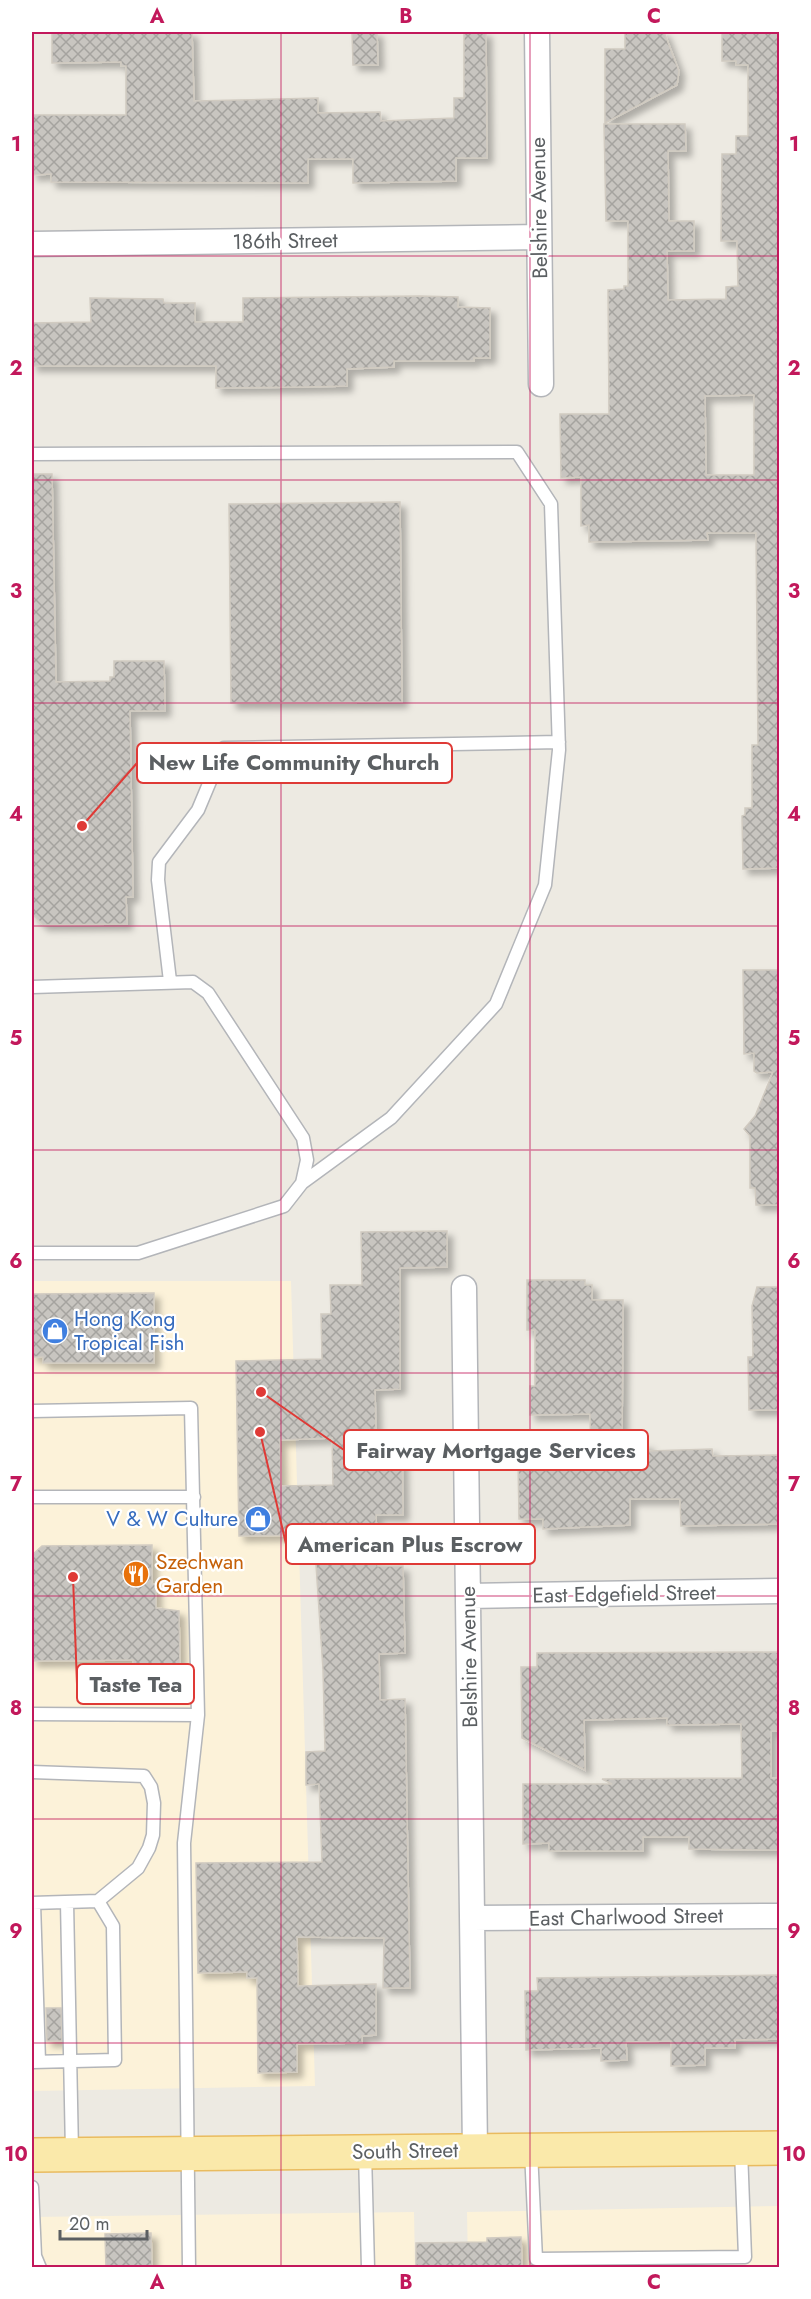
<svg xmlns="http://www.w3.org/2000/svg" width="811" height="2299" viewBox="0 0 811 2299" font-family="Jost,sans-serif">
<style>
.commercial{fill:#fcf2d9}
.building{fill:url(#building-cross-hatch);stroke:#d1cbc1;stroke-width:1.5;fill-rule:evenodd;filter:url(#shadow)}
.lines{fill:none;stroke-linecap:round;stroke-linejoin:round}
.service-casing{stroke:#b3b5b9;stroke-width:15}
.minor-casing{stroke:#b3b5b9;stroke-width:27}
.primary-casing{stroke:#e9bb5f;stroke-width:36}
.service{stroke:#fff;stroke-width:12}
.minor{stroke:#fff;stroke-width:24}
.primary{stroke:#fae9aa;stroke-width:33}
.grid{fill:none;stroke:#c2185b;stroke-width:1.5;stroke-opacity:0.55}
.labels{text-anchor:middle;stroke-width:4.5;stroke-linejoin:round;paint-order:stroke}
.street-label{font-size:21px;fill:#5b5f62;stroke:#fff}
.shop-label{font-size:21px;fill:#366cbe;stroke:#fff;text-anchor:start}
.food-label{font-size:21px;fill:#c56008;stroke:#fff;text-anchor:start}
.leader{fill:none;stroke:#df3a36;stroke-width:2}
.callout-dot{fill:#df3a36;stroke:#fff;stroke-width:2}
.callout{fill:#fff;stroke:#df3a36;stroke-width:2}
.callout-label{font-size:22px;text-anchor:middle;font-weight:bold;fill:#5b5f62}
.neatline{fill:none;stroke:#c2185b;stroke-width:2}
.grid-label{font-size:20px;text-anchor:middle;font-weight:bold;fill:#c2185b}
</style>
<defs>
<pattern id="building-cross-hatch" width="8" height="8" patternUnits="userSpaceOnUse" patternTransform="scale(1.5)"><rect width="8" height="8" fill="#c8c5c0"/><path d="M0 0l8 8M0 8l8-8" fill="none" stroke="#a5a39f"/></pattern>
<filter id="shadow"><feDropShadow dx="5.5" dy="5.5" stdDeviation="3" flood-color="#0004"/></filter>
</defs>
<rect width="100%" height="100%" fill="#edeae2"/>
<path class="commercial" d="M32,1281H291L315,2086L32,2091Z
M779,2206V2267H468L467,2212Z
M414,2212L415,2267H32V2217Z"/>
<path class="building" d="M52,32H192L194,101L318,98V113L380,112L381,121L454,118V98H464V32H486L487,158H456V181L353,183V159H308V183L51,182V174L32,175V115H126V66H121V62L52,63Z
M352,32H377L378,65H353Z
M625,32H664L679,71L677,85L605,123V49H625Z
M722,32H780V868L743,869L742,816L745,815V808H752V745H758L756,533H707L708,540L589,542V525L581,526V477L561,478L560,414H609L608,290L624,289V286H628V221H606L604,124H685L686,151H668L669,221H694V251H667L668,300L726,299V287L738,286L737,241H721L722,154H736V136H748V65H736V61H722ZM754,395V475H706L705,396Z
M420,296L458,297V307L490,308V358H474V361H394V367L347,369V386L304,387L216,388V366H32V323L91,322L90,298L163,299L164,303H195V322H243V298Z
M32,474H52L56,682L110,681V677H114V661H164L165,711H130L133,897H126L127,924L43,925L32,914Z
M400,502L402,702L231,703L229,504Z
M743,970H780V1205H756L755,1188H750V1136L744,1129L755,1116L773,1072L757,1073L754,1071V1053L744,1054Z
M447,1231V1267L400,1268V1389L375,1390L376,1435L402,1434L403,1515H376L378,1566H403L405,1653L379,1654L380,1700L405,1699L410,1988H383L384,1938L297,1937L298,1986L376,1984V2035L362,2036V2043L297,2044V2072L258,2073L257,1978H247V1972L198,1973L196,1863L322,1862L319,1784L306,1785V1752L325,1751L323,1670L314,1535L239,1536L236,1361L322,1359L321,1314H331L330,1285H362L361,1232ZM332,1438L333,1485L281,1486L280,1440Z
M527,1280H585V1285H592V1300H623L622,1445L648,1444V1451L712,1449L713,1456L780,1455V1524L681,1526L680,1499H630V1525L543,1529V1519H519L518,1460H542V1463L591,1462L590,1414L530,1415V1386H535V1330H527Z
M757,1287H780V1410H749L748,1357H753L752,1306Z
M154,1293V1363H43V1357H32V1294Z
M152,1545V1584H156V1608L179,1611L180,1672H133V1660L32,1661V1555L42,1546Z
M780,1652V1731H771V1778H780V1850L689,1849V1837H643V1851H549V1843L523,1844V1784H612L602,1779L742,1778L741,1724L667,1725V1718L584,1720L585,1770L522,1738L521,1667H537V1653Z
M780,1975V2039L735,2040V2048H705V2065L671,2066V2041L626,2042L627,2060L601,2061V2048L526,2050L525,1991H538L537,1978Z
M46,2008H61L62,2041H47Z
M151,2233L152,2268H106L105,2234Z
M521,2237L522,2268H416V2243L487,2242V2238Z"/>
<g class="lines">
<defs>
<path id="service" d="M32,454L517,452L551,504L559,750L545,885L496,1004L391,1118L302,1183
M170,981L158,880L159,862L198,810L224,748L559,742
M32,987L193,982L208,993L303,1138L307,1160L302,1183L284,1206L138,1253H32
M32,1411L191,1408L198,1715L184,1843L189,2268
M32,1497H194
M32,1714L198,1715
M32,1772L144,1776L151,1787L154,1803L153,1835L149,1848L138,1868L98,1901L32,1903
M67,1902L72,2152
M34,1903L39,2062
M32,2062L115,2060L113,1926L98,1901
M531,2151L536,2259L745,2257L741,2150
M365,2153L368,2268
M32,2187L35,2256L40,2268"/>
<path id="minor" d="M537,32L541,384
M32,244L539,237
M464,1288L475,2151
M468,1596L780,1591
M472,1918L780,1916"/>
<path id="primary" d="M32,2155L780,2148"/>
</defs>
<use href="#service" class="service-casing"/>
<use href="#minor" class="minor-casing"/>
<use href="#primary" class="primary-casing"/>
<use href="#service" class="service"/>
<use href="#minor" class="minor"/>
<use href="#primary" class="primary"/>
</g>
<path class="grid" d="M281,32V2268M530,32V2268M32,256H780M32,480H780M32,703H780M32,926H780M32,1150H780M32,1373H780M32,1596H780M32,1819H780M32,2043H780"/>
<defs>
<symbol id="shop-disc" viewBox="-11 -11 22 22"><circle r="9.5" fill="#3f7fe0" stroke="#fff"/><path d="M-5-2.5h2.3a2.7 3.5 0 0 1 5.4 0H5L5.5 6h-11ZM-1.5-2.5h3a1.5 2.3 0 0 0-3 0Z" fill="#fff"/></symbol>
<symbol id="restaurant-disc" viewBox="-11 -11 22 22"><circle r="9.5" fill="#e8710a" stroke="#fff"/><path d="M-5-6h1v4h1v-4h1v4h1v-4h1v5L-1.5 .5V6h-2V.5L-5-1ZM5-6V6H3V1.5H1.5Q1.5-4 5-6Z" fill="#fff"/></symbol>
</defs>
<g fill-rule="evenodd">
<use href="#shop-disc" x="40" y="1316" width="30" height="30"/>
<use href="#shop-disc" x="243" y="1504" width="30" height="30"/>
<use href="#restaurant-disc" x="121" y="1559" width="30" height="30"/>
</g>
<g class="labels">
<g class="street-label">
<text transform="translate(539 208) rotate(-91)" y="7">Belshire Avenue</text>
<text transform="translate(285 241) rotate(-1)" y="7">186th Street</text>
<text transform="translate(624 1594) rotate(-1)" y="7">East Edgefield Street</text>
<text transform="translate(469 1657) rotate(-91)" y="7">Belshire Avenue</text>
<text transform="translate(626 1917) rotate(-1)" y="7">East Charlwood Street</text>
<text transform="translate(405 2151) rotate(-1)" y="7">South Street</text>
</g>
<g class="shop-label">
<text x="74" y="1326">Hong Kong<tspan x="74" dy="24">Tropical Fish</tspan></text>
<text x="238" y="1526" text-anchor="end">V &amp; W Culture</text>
</g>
<g class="food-label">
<text x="156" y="1569">Szechwan<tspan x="156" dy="24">Garden</tspan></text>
</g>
</g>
<path class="leader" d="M82 826L137 763M261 1392L344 1450M260 1432L286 1544M73 1577L77 1684"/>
<g class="callout-dot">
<circle cx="82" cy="826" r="6"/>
<circle cx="261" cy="1392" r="6"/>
<circle cx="260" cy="1432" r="6"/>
<circle cx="73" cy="1577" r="6"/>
</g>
<g class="callout">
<rect x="137" y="743" width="315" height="40" rx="6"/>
<rect x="344" y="1430" width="304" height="40" rx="6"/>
<rect x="286" y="1524" width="249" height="40" rx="6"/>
<rect x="77" y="1664" width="117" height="40" rx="6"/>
</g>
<g class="callout-label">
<text x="294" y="770">New Life Community Church</text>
<text x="496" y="1458">Fairway Mortgage Services</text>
<text x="410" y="1552">American Plus Escrow</text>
<text x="136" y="1692">Taste Tea</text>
</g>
<rect width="811" height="2299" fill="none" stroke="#ffffff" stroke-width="66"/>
<path d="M60 2230v9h87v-9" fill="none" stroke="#5b5f62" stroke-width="3"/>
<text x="69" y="2230" font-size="18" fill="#5b5f62" stroke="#ffffff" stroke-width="4.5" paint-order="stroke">20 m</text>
<rect x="33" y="33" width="745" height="2233" class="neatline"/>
<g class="grid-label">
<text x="157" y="23">A</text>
<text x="406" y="23">B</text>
<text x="654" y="23">C</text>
<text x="16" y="151">1</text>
<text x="794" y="151">1</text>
<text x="16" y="375">2</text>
<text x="794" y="375">2</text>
<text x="16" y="598">3</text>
<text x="794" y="598">3</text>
<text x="16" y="821">4</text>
<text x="794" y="821">4</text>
<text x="16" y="1045">5</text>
<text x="794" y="1045">5</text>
<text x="16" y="1268">6</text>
<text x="794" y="1268">6</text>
<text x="16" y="1491">7</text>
<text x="794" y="1491">7</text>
<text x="16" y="1715">8</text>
<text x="794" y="1715">8</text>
<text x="16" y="1938">9</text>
<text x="794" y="1938">9</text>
<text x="16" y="2161">10</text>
<text x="794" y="2161">10</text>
<text x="157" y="2289">A</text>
<text x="406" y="2289">B</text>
<text x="654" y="2289">C</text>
</g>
</svg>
